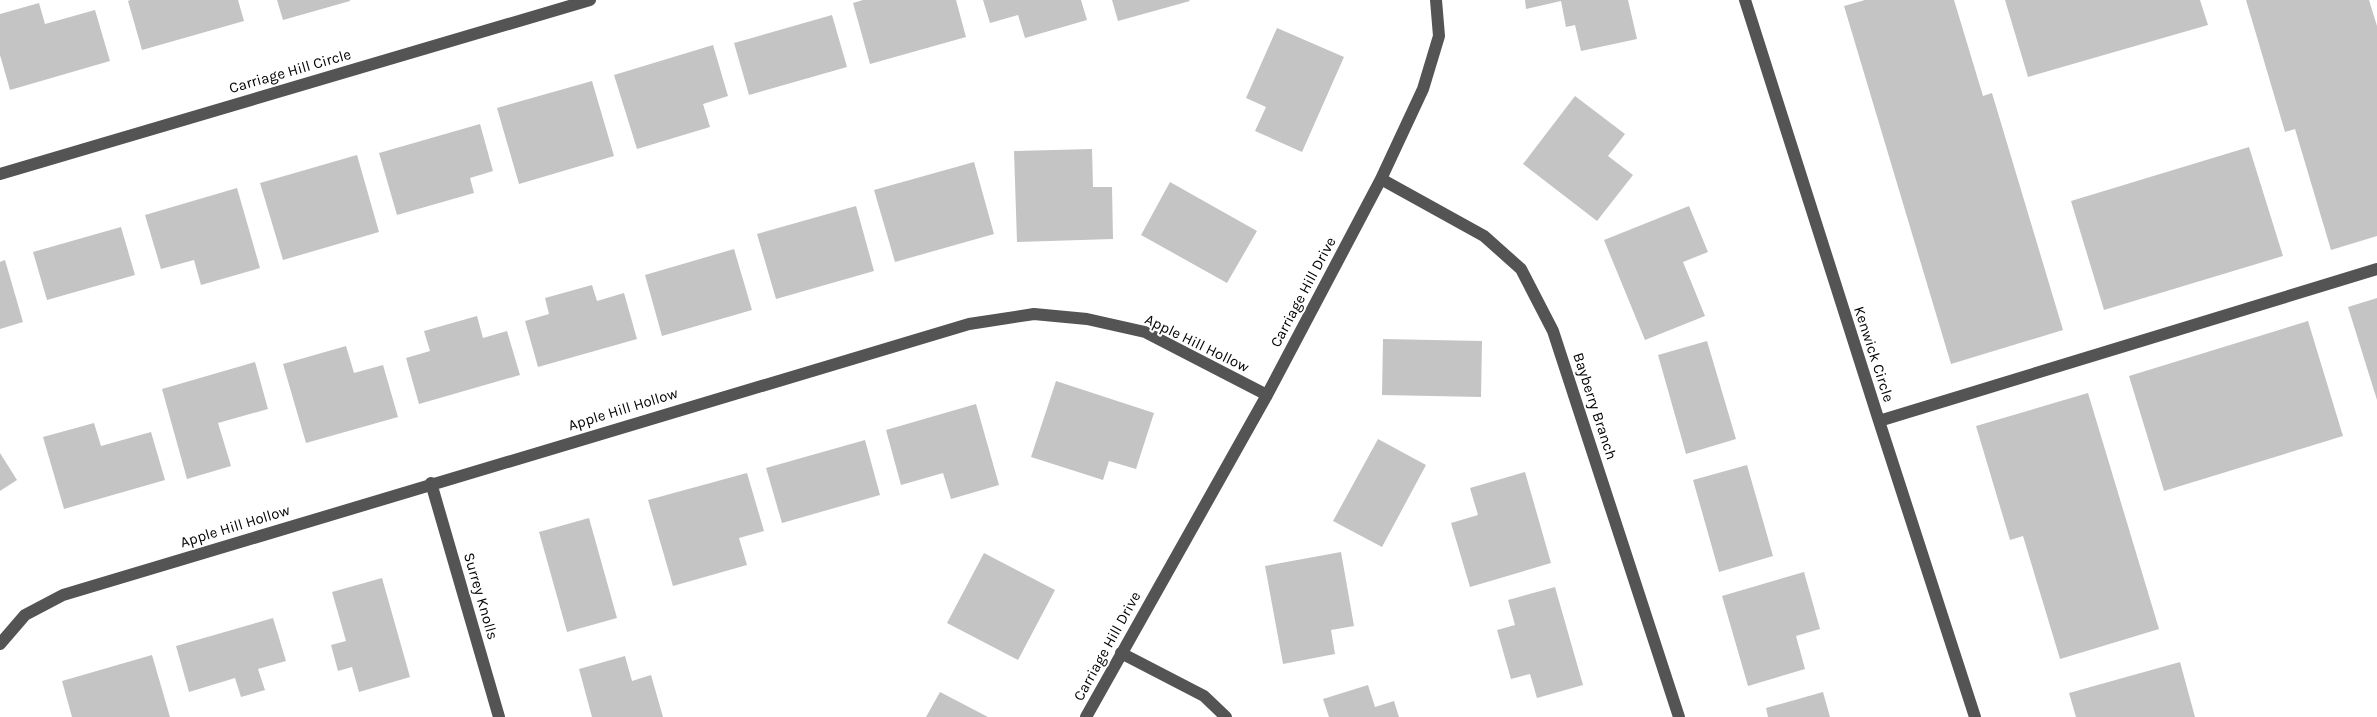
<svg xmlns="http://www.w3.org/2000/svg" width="2377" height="717" viewBox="0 0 2377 717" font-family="Karla,sans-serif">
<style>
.building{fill:#c4c4c4}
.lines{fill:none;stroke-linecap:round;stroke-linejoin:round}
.minor{stroke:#545454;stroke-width:12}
.labels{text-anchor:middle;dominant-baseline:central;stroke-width:4;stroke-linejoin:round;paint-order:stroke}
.street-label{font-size:15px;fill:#000;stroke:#fff}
</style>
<rect width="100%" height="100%" fill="#fff"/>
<!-- building -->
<path class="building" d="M130,0H238L244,21L142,50L128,1Z
M277,0H350V1L283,20Z
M863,0H956L966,37L870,64L853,3Z
M983,0H1081L1087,20L1025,38L1018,15L990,23Z
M1112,0H1189L1190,1L1118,21Z
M1525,0H1628L1637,39L1581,51L1575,25L1566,27L1561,1L1526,9Z
M1865,0H1954L1983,96L1992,93L2063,330L1951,364L1844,6Z
M2005,0H2200L2208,25L2028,77Z
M2246,0H2369L2377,26V236L2331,250L2295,129L2285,132Z
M39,3L45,24L95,10L110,61L10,90L0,55V14Z
M832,15L847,67L749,95L734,43Z
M1277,28L1344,57L1302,152L1255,131L1266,107L1246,98Z
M713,45L728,96L703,104L710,127L637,149L614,75Z
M592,81L614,156L519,184L497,108Z
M1575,96L1625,134L1608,156L1633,175L1597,221L1523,164Z
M480,124L493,171L470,178L474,193L397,215L379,153Z
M2249,147L2283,256L2104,310L2071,201Z
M1092,149L1093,187H1112L1113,239L1017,242L1014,151Z
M357,155L379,232L283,260L260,183Z
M974,162L994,234L895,262L874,190Z
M1170,182L1257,231L1227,283L1141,235Z
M237,188L260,268L201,285L194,260L161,269L145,215Z
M856,206L874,271L776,299L757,234Z
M1689,206L1708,252L1683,262L1705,316L1645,340L1604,240Z
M121,227L135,275L47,300L33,252Z
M734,249L752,310L662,336L645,275Z
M5,260L23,322L0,329V262Z
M592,285L597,301L624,293L637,339L538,367L525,321L549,314L545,298Z
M2377,298V400L2348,307Z
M477,316L483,338L507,331L520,375L419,404L406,358L430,351L424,331Z
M2308,321L2343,436L2164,491L2129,376Z
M1383,339L1482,341L1481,397L1382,395Z
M1707,341L1736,439L1686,454L1658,355Z
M346,346L354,373L383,365L398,417L306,443L283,364Z
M255,362L268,409L218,423L231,466L187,479L162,389Z
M1056,381L1154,413L1136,469L1109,461L1103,480L1031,457Z
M2088,393L2159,629L2060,659L2023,536L2010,540L1976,426Z
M976,404L999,485L951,499L943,473L901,485L886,430Z
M94,423L101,446L151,432L165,480L64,509L43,437Z
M1378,439L1426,465L1382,547L1333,521Z
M865,440L880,495L782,523L766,468Z
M0,453L17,480L0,491Z
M1747,465L1773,556L1719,572L1693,480Z
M1525,472L1551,563L1470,587L1451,523L1478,515L1470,488Z
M747,473L764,531L739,538L747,565L673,586L648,500Z
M589,518L617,618L567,632L539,532Z
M1341,552L1354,626L1331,630L1335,654L1283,664L1265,566Z
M984,553L1055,590L1018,660L947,623Z
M1804,572L1820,629L1796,636L1805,669L1748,686L1722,596Z
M382,578L410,677L359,692L352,667L338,671L331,645L346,641L332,592Z
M1555,587L1583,685L1537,698L1530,674L1511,679L1497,630L1515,625L1508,600Z
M273,618L286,661L258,669L265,690L241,697L235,678L189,692L176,646Z
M152,655L170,717H72L62,681Z
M625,656L632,681L651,675L663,717H592L579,669Z
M2180,662L2195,717H2076L2069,693Z
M1368,685L1375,707L1394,701L1399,717H1329L1323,699Z
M940,692L988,717H926Z
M1823,692L1830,717H1768L1766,708Z"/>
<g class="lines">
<!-- minor -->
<path class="minor" d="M1745,0L1879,421L1975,717
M0,174L590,0
M1381,179L1484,236L1521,269L1553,331L1679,717
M1879,421L2377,269
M431,483L499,717
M0,644L25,615L63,595L969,324L1034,314L1087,319L1145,332L1267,395
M1121,653L1204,696L1226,717
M1086,717L1267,395L1381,179L1423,89L1439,36L1436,0"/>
</g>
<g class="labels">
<!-- street labels -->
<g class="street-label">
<text transform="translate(290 71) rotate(-16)">Carriage Hill Circle</text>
<text transform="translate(1303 292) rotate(-62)">Carriage Hill Drive</text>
<text transform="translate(1197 343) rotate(26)">Apple Hill Hollow</text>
<text transform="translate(1874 354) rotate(72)">Kenwick Circle</text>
<text transform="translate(1595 406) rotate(72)">Bayberry Branch</text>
<text transform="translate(623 409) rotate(-17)">Apple Hill Hollow</text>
<text transform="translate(235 526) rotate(-17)">Apple Hill Hollow</text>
<text transform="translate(481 596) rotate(74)">Surrey Knolls</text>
<text transform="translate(1107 646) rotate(-61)">Carriage Hill Drive</text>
</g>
</g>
</svg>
